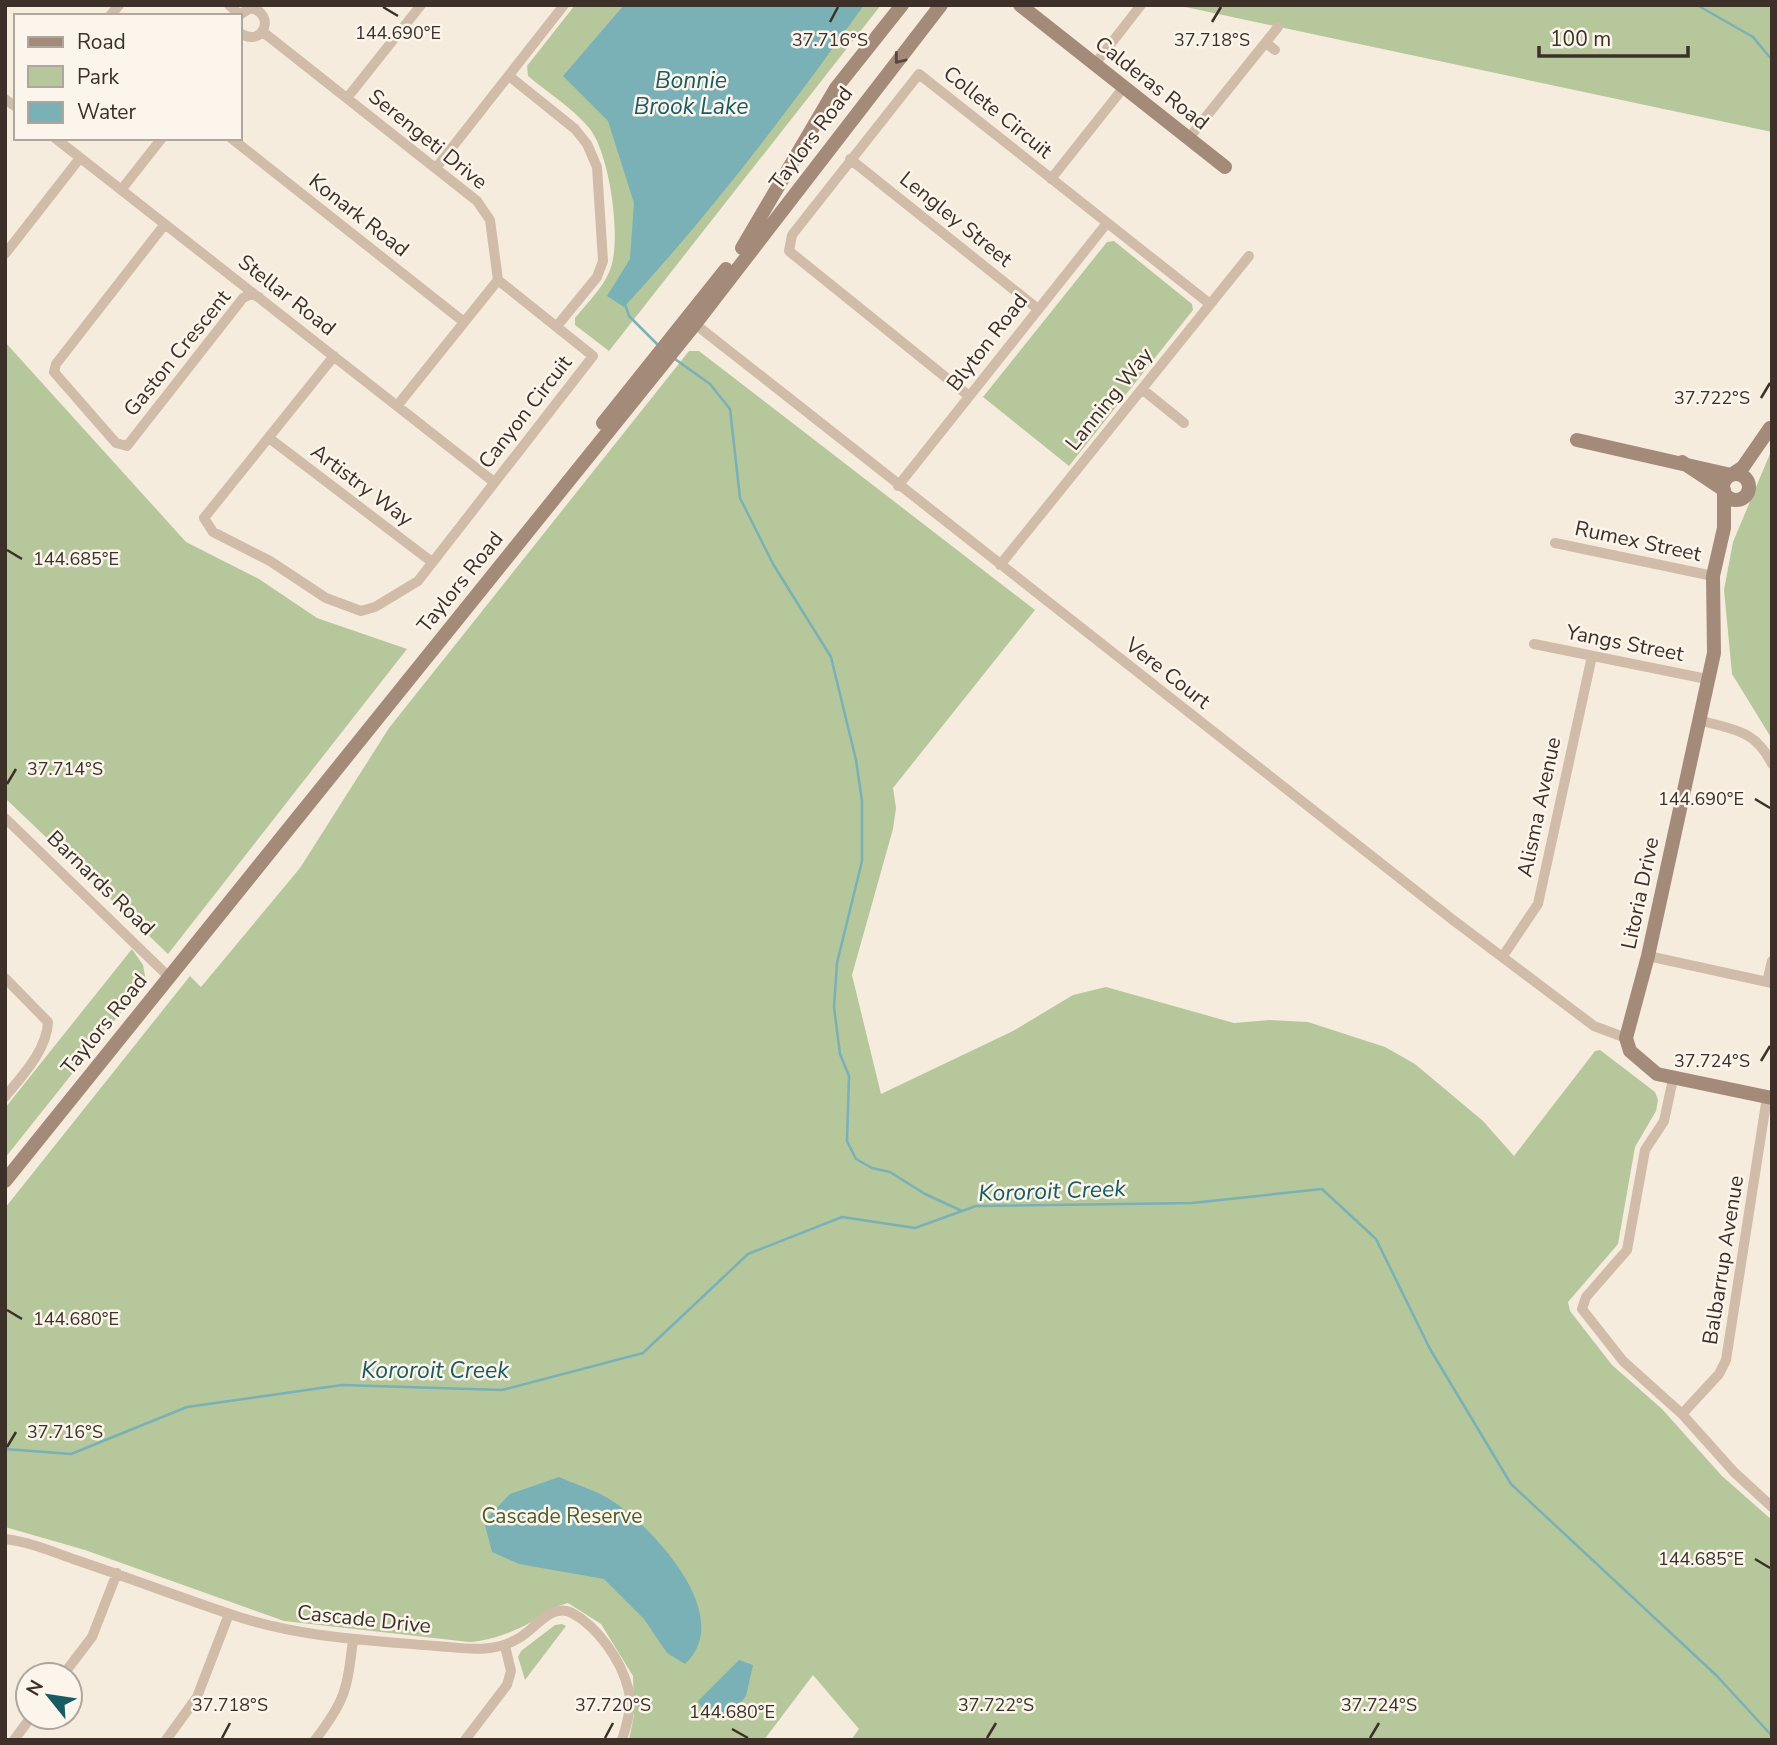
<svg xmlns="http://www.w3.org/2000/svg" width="1777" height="1745" viewBox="0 0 1777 1745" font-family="'Nunito Sans',sans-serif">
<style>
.green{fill:#b6c79b}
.water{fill:#79b1b7}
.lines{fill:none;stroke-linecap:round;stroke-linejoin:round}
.stream{stroke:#79b1b7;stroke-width:2.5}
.street{stroke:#d0bca8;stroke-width:10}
.secondary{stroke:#a48a79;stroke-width:14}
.oneway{stroke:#56463d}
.ticks{fill:none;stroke:#3c3029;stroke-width:2.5}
.labels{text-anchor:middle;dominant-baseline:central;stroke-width:5;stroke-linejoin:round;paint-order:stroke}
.street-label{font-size:21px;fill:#3c3029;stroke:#fcf5eb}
.park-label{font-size:21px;fill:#485d29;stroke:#fcf5eb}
.water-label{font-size:23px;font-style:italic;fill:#185b63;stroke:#fcf5eb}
.ticks-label{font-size:18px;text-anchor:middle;fill:#3c3029;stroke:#fcf5eb;stroke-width:5;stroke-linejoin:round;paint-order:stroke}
</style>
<rect width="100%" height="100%" fill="#f6ecde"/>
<!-- green -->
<path class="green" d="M575,5H881L609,351L575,325V318C586,304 603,288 610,270C622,240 610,155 590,129C573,108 548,93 528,76L527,66Z
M1176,5H1772V132Z
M1114,241L1192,304L1193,310L1069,466L983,397L1107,242Z
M5,342L186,542L259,579L317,618L407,649L168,954L5,798Z
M689,351H699L1035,610L893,788L896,808L893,829L852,975L881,1094L1013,1031L1073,995L1106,987L1234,1023L1270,1020L1308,1022L1385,1047L1415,1064L1483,1121L1514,1156L1595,1051L1600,1050L1655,1092L1658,1100L1656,1111L1635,1147L1618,1244L1568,1302L1570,1311L1612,1365L1662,1409L1722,1476L1772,1520V1740H851L859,1729L813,1675L764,1740H629L634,1715L633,1676L601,1624L568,1603C545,1609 543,1616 524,1626C508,1634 487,1641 469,1642L284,1621L85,1550L5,1527V1208L190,976L201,987L300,868L389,728Z
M1772,449V739L1732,674L1724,590L1733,542Z
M132,949L143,965L146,981L5,1158V1108Z
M562,1624L566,1626L525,1680L518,1657L521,1651L555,1625Z"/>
<!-- water -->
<path class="water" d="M624,5H864C789,110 711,213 624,307L607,296L630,259L634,203L608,121L563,76Z
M559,1477C577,1485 598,1491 614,1502C655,1530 736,1617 685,1664L667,1653L644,1619L604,1579L519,1564L492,1552L484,1521L510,1494Z
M739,1660L753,1665L746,1696L728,1719C714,1718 704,1714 698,1701Z"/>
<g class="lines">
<!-- stream -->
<path class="stream" d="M1697,5L1753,37L1772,60
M625,304L629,316L659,346
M675,359L710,384L730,409L740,498L773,564L831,657L856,760L862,801V861L837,963L834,1007L840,1054L849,1076L847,1141L856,1159L872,1168L890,1172L925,1194L962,1211
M5,1449L71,1454L187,1407L342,1385L502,1390L643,1353L748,1254L842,1217L915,1228L976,1206L1192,1203L1322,1189L1376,1239L1430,1349L1511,1484L1717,1676L1772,1736"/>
<!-- street -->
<path class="street" d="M229,5L239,14
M110,16L119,5
M238,16L250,8C277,13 263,49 240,33
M263,32L477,201L490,220L498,280L397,406
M1266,43L1275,50
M1095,64L1141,5
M509,76L575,129L587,144L597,167L603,261L597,277L557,326
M347,98L421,5
M5,99L16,107
M55,138L494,482
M231,138L464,322
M1189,138L1278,27
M850,159L1038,309
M436,168L564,5
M1051,179L1124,87
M121,190L162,138
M165,224L56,364L54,372L116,443L127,446L243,298L251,294L259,297
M5,254L80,158
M695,324L1453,920L1594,1026L1626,1038
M334,356L204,518L213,532L270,561L326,598L361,611L375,607L418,581L593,356L498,280
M1142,389L1184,423
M969,396L789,251L792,235L919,74L1210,304
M269,438L432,562
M898,486L1107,223
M1555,543L1713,576
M1000,565L1249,256
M1534,644L1707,679
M1699,720C1733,730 1755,729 1772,764
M5,818L169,977
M1503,956L1538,904L1592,656
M1648,956L1772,983
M5,978L48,1022C47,1050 22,1076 5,1097
M1767,982L1772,961
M1673,1079L1664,1121L1645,1150L1627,1250L1586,1297L1582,1309L1623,1361L1682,1414L1734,1472L1772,1507
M1682,1414L1719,1374L1726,1360L1767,1097
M5,1539C30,1542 53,1552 76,1560C127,1577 176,1596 227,1613C294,1637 365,1640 436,1646C465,1648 493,1654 519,1638C535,1629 552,1602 572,1613C597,1626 621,1660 628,1688C633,1704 627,1724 622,1740
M63,1675L92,1637L117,1573
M14,1740L31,1717
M166,1740L197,1697L229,1614
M315,1740C346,1700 347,1689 353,1640
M465,1740L507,1685L511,1671L505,1646"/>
<!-- secondary -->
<path class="secondary" d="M1020,5L1225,167
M742,248L836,88L902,5
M603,423L726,269
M1577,440L1731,475L1743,467L1770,428
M1682,462L1724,490V528L1713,576L1714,653L1648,956L1626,1038L1630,1051L1657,1074L1772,1098
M1723 487a13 13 0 1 1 26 0a13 13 0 1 1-26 0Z
M5,1181L695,324L941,5"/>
</g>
<!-- one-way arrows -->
<defs><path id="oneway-chevron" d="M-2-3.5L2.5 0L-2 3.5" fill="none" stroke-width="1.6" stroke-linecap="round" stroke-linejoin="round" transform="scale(1.75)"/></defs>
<use class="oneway" href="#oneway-chevron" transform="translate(899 59) rotate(128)"/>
<!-- ticks -->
<path class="ticks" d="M383,7L398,16M830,22L838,7M1212,22L1221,7M1761,398L1770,383M7,550L22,559M7,784L16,769M1755,799L1770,808M1761,1061L1770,1046M7,1310L22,1319M7,1447L16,1432M1755,1559L1770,1568M732,1729L748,1738M222,1738L230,1723M605,1738L613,1723M987,1738L996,1723M1370,1738L1379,1723"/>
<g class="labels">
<!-- street labels -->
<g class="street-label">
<text transform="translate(1152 83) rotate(38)">Calderas Road</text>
<text transform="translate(998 112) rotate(39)">Collete Circuit</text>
<text transform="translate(811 138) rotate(-53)">Taylors Road</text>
<text transform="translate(428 139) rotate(39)">Serengeti Drive</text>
<text transform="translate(359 215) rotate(38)">Konark Road</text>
<text transform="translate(956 219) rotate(39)">Lengley Street</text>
<text transform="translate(287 295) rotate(38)">Stellar Road</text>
<text transform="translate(987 342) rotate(-52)">Blyton Road</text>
<text transform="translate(177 353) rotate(-51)">Gaston Crescent</text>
<text transform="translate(1109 399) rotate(-51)">Lanning Way</text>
<text transform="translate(525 412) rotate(-52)">Canyon Circuit</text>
<text transform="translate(362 485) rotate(37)">Artistry Way</text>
<text transform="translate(1638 541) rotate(12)">Rumex Street</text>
<text transform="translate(460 582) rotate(-51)">Taylors Road</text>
<text transform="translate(1625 643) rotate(11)">Yangs Street</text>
<text transform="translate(1168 673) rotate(38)">Vere Court</text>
<text transform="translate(1539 807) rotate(-78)">Alisma Avenue</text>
<text transform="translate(101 883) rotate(44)">Barnards Road</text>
<text transform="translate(1640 893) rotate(-78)">Litoria Drive</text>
<text transform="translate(104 1024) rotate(-51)">Taylors Road</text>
<text transform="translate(1723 1260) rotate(-81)">Balbarrup Avenue</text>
<text transform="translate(364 1619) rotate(6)">Cascade Drive</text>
</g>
<!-- park labels -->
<g class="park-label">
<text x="562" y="1516">Cascade Reserve</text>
</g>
<!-- water labels -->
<g class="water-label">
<text x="691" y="80">Bonnie<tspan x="691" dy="26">Brook Lake</tspan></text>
<text transform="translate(1052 1191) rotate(-2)">Kororoit Creek</text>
<text x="435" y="1370">Kororoit Creek</text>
</g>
</g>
<g class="ticks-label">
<text x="398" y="39">144.690°E</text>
<text x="830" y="46">37.716°S</text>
<text x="1212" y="46">37.718°S</text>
<text x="1712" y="404">37.722°S</text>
<text x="76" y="565">144.685°E</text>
<text x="65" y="775">37.714°S</text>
<text x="1701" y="805">144.690°E</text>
<text x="1712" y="1067">37.724°S</text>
<text x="76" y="1325">144.680°E</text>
<text x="65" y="1438">37.716°S</text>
<text x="1701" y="1565">144.685°E</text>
<text x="230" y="1711">37.718°S</text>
<text x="613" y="1711">37.720°S</text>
<text x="996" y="1711">37.722°S</text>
<text x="1379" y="1711">37.724°S</text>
<text x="732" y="1718">144.680°E</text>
</g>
<!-- border -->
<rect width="1777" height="1745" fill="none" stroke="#3c3029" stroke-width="14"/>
<!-- legend -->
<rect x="14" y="14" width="228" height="126" fill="#fcf5eb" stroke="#afa69d" stroke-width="2"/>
<rect x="28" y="37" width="35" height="10" fill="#a48a79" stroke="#afa69d" stroke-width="2"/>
<text x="77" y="49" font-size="21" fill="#3c3029">Road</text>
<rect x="28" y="66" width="35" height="21" fill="#b6c79b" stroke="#afa69d" stroke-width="2"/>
<text x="77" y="84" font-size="21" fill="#3c3029">Park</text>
<rect x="28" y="102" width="35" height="21" fill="#79b1b7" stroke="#afa69d" stroke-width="2"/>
<text x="77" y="119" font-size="21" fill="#3c3029">Water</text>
<!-- north arrow -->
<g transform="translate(49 1696) rotate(300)"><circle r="33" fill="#fcf5eb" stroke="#afa69d" stroke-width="2"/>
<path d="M0-5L12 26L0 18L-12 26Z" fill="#185b63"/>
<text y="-10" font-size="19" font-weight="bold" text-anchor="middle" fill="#3c3029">N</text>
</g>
<!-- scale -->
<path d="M1539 46v10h149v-10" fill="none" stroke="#3c3029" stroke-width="3.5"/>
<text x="1550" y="46" font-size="21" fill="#3c3029" stroke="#fcf5eb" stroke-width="5" paint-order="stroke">100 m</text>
</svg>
